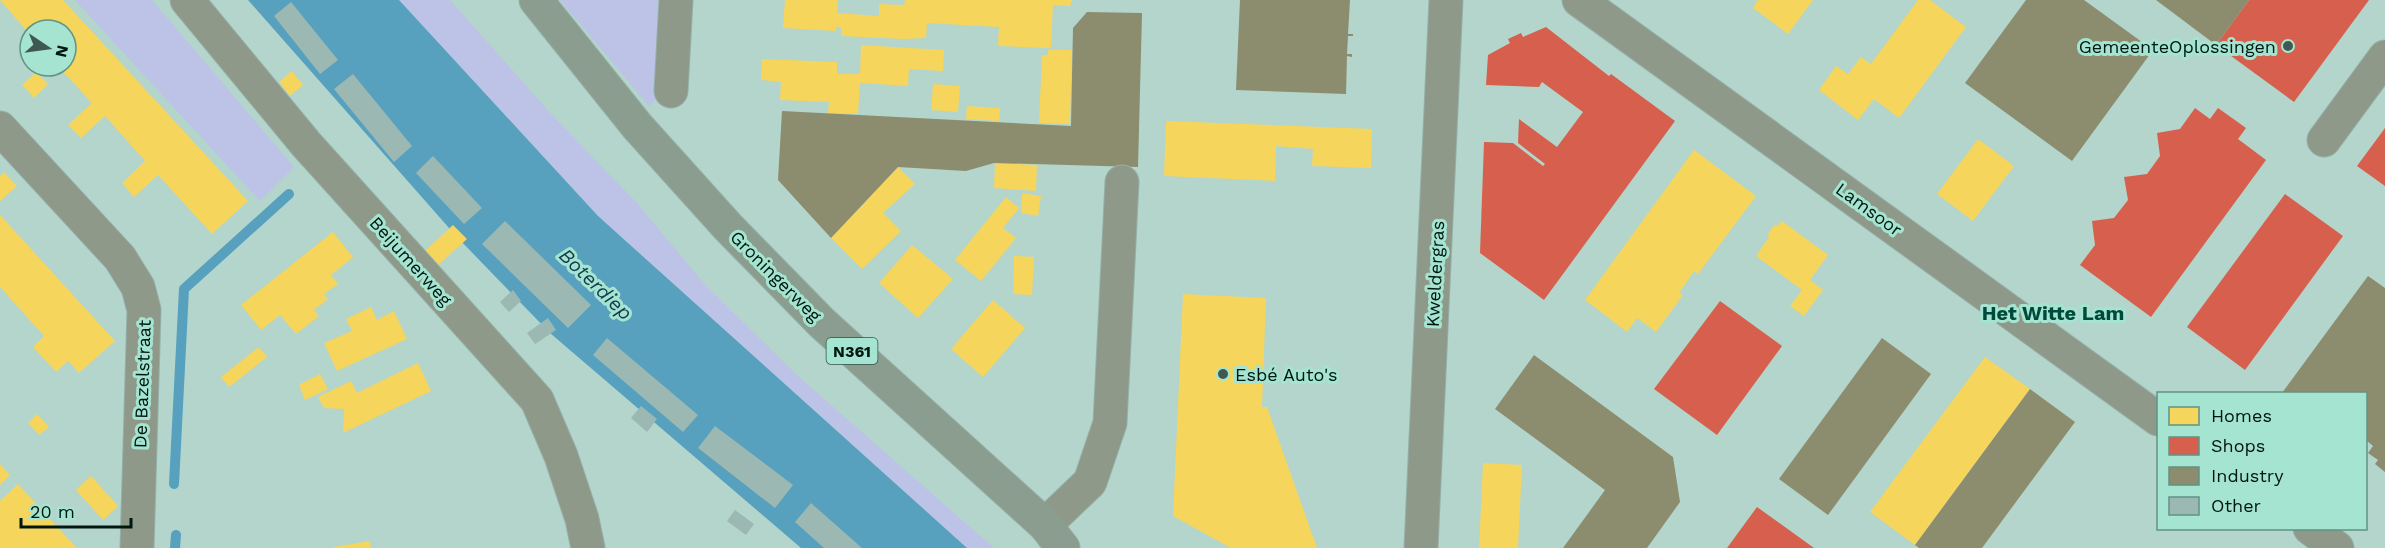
<svg xmlns="http://www.w3.org/2000/svg" width="2385" height="548" viewBox="0 0 2385 548" font-family="'Work Sans',sans-serif">
<style>
.green{fill:#bcc3e6}
.water{fill:#57a1be}
.homes{fill:#f6d55c}
.shops{fill:#d6604d}
.industry{fill:#8c8c6e}
.lines{fill:none;stroke-linecap:round;stroke-linejoin:round}
.stream{stroke:#57a1be;stroke-width:10}
.building{fill:#9bb8b3}
.minor-casing{stroke:#95b0a9;stroke-width:35}
.major-casing{stroke:#95b0a9;stroke-width:35}
.minor{stroke:#8e9989;stroke-width:33}
.major{stroke:#8b9d8e;stroke-width:33}
.poi-dot{fill:#3f5951;stroke:#a4e4d1;stroke-width:2}
.labels{text-anchor:middle;dominant-baseline:central;stroke-width:6;stroke-linejoin:round;paint-order:stroke}
.shield{fill:#a4e4d1;stroke:#31544a;stroke-width:1.5}
.shield-label{font-size:16px;font-weight:bold;fill:#001610}
.poi-label{font-size:18px;fill:#001610;stroke:#a4e4d1;text-anchor:end}
.street-label{font-size:18px;fill:#001610;stroke:#a4e4d1}
.water-label{font-size:20px;font-style:italic;fill:#133a4d;stroke:#a4e4d1}
.neighbourhood-label{font-size:20px;font-weight:bold;fill:#004a3c;stroke:#a4e4d1}
</style>
<rect width="100%" height="100%" fill="#b3d5cb"/>
<!-- green -->
<path class="green" d="M75,0H152L294,167L260,201Z
M399,0H450L553,116L636,202L707,287L798,376L994,548H967L598,216Z
M560,0H658L660,95L649,106Z"/>
<!-- water -->
<path class="water" d="M248,0H399L598,216L967,548H801L550,333L457,237Z"/>
<!-- homes -->
<path class="homes" d="M0,0H63L248,201L212,234L158,175L134,197L122,183L145,161L105,116L81,138L68,125L92,103L58,66H66V30H30V35Z
M785,0H838L837,13L879,16V4L904,5L905,0H1072L1070,6L1053,5L1051,47L1048,48L998,46L999,27L927,23L926,38L904,39L841,36V27H836V31L783,28Z
M1758,0H1813L1788,34L1753,8Z
M1918,0H1930L1966,27L1899,118L1874,99L1858,120L1819,90L1836,66L1848,74L1861,57L1871,64Z
M861,45L944,50L943,71L909,69L908,86L860,83L858,114L828,113L829,102L780,100L781,82L761,80L762,59L837,62V74H860Z
M1048,50H1072L1070,124L1039,123L1042,55H1048Z
M292,71L303,85L290,96L279,82Z
M36,72L48,84L34,98L22,85Z
M933,84L960,86L958,112L931,110Z
M967,106L1000,108L999,121L966,119Z
M1166,121L1372,129L1371,168L1312,166L1313,149L1276,146L1275,181L1164,176Z
M1978,139L2014,166L1973,221L1937,194Z
M1694,150L1756,196L1698,274L1694,271L1679,293L1683,295L1656,332L1637,318L1627,332L1585,300Z
M995,163L1037,165L1036,191L994,188Z
M898,167L915,184L883,213L901,231L862,269L831,238Z
M4,172L17,186L0,201V176Z
M1022,193L1041,196L1038,216L1021,213Z
M1006,197L1019,208L1003,228L1016,238L981,281L955,260Z
M0,215L115,341L79,373L68,361L56,372L33,347L44,336L0,287Z
M1782,221L1828,255L1810,280L1823,290L1804,316L1790,306L1802,290L1756,256L1769,237L1768,234L1774,225H1778Z
M453,225L467,239L438,265L425,251Z
M333,232L353,257L331,275L338,284L324,294L328,299L314,310L319,316L296,334L280,315L261,330L241,305Z
M912,245L953,279L918,318L879,283Z
M1014,256L1034,257L1032,295L1013,294Z
M1183,294L1266,298L1262,407H1267L1317,548H1231L1173,516Z
M993,300L1025,328L983,377L951,349Z
M371,307L377,320L394,311L407,339L337,371L324,343L352,331L346,319Z
M259,347L267,357L229,387L221,377Z
M1985,357L2030,389L1915,545L1870,512Z
M418,363L431,391L343,433L344,409L324,408L318,397L351,381L357,393Z
M320,374L328,389L305,400L299,385Z
M37,414L49,427L39,435L28,423Z
M1483,463L1522,465L1518,548H1479Z
M0,464L10,475L0,485Z
M91,476L118,506L103,520L76,490Z
M18,484L47,516L77,548H0V501Z
M370,541L371,548H333V547Z"/>
<!-- shops -->
<path class="shops" d="M2249,0H2369L2294,102L2216,45Z
M1546,27L1609,76L1611,74L1675,121L1544,300L1480,253L1484,142L1513,143L1543,166L1545,164L1518,143L1519,119L1557,147L1583,112L1542,82L1539,87L1486,85L1488,55L1510,43L1508,39L1521,33L1523,37Z
M2195,108L2210,119L2218,108L2246,128L2238,139L2266,160L2151,317L2080,265L2095,245L2092,221L2114,218L2128,200L2124,177L2147,174L2160,156L2157,133L2180,129Z
M2385,128V186L2357,166Z
M2285,194L2343,236L2245,370L2187,327Z
M1720,301L1782,346L1717,435L1654,389Z
M1757,507L1814,548H1727Z"/>
<!-- industry -->
<path class="industry" d="M1240,0H1350L1348,34H1353V36H1348L1347,54H1352V57L1347,56L1346,94L1236,90Z
M2026,0H2084L2153,50L2072,161L1965,83Z
M2156,0H2249L2216,45Z
M1087,12L1142,13L1138,167L994,163L966,171L898,167L831,238L778,180L782,111L1071,126L1073,28Z
M2368,276L2385,288V472L2375,464L2378,460L2368,453L2373,446L2366,440V393H2282Z
M1882,338L1931,374L1828,515L1779,479Z
M1534,355L1673,457L1680,502L1647,548H1563L1605,490L1495,409Z
M2030,389L2075,422L1982,548H1919L1915,545Z"/>
<g class="lines">
<!-- stream -->
<path class="stream" d="M174,484L184,289L289,194
M175,548L176,535"/>
</g>
<!-- building -->
<path class="building" d="M291,2L338,60L320,74L274,16Z
M353,74L412,146L394,162L334,89Z
M433,156L482,208L464,224L416,173Z
M505,221L591,305L568,328L482,244Z
M513,290L521,301L509,312L500,302Z
M548,318L556,330L535,344L527,333Z
M607,338L698,415L683,432L593,355Z
M641,406L657,419L647,432L631,418Z
M715,426L793,485L775,508L698,448Z
M811,503L862,548H824L795,522Z
M735,510L754,524L746,535L727,521Z"/>
<g class="lines">
<!-- minor casing -->
<g class="minor-casing">
<path id="minor" d="M187,0L306,144L537,400L561,456L582,519L588,548
M1579,0L2158,419
M671,91L676,0
M0,128L120,258L138,287L144,310L137,548
M2324,140L2385,57
M1045,525L1090,482L1110,423L1122,182
M2310,528L2337,548
M1421,548L1446,0"/>
</g>
<!-- major casing -->
<g class="major-casing">
<path id="major" d="M536,0L637,126L728,227L822,323L1045,525L1063,548"/>
</g>
<!-- minor -->
<use href="#minor" class="minor"/>
<!-- major -->
<use href="#major" class="major"/>
</g>
<!-- markers -->
<g class="poi-dot">
<circle cx="2288" cy="46" r="6"/>
<circle cx="1223" cy="374" r="6"/>
</g>
<g class="labels">
<!-- shield labels -->
<rect class="shield" x="826.5" y="338" width="51" height="26" rx="4.5"/>
<g class="shield-label">
<text x="852" y="351">N361</text>
</g>
<!-- poi labels -->
<g class="poi-label">
<text x="2276" y="46">GemeenteOplossingen</text>
<text x="1235" y="374" text-anchor="start">Esbé Auto's</text>
</g>
<!-- street labels -->
<g class="street-label">
<text transform="translate(1869 209) rotate(36)">Lamsoor</text>
<text transform="translate(411 261) rotate(48)">Beijumerweg</text>
<text transform="translate(1435 274) rotate(-87)">Kweldergras</text>
<text transform="translate(776 276) rotate(45)">Groningerweg</text>
<text transform="translate(142 384) rotate(-88)">De Bazelstraat</text>
</g>
<!-- water labels -->
<g class="water-label">
<text transform="translate(596 284) rotate(44)">Boterdiep</text>
</g>
<!-- neighbourhood labels -->
<g class="neighbourhood-label">
<text x="2053" y="313">Het Witte Lam</text>
</g>
</g>
<!-- legend -->
<rect x="2157" y="392" width="210" height="138" fill="#a4e4d1" stroke="#629284" stroke-width="1.5"/>
<rect x="2169" y="407" width="30" height="18" fill="#f6d55c" stroke="#629284" stroke-width="1.5"/>
<text x="2211" y="422" font-size="18" fill="#001610">Homes</text>
<rect x="2169" y="437" width="30" height="18" fill="#d6604d" stroke="#629284" stroke-width="1.5"/>
<text x="2211" y="452" font-size="18" fill="#001610">Shops</text>
<rect x="2169" y="467" width="30" height="18" fill="#8c8c6e" stroke="#629284" stroke-width="1.5"/>
<text x="2211" y="482" font-size="18" fill="#001610">Industry</text>
<rect x="2169" y="497" width="30" height="18" fill="#9bb8b3" stroke="#629284" stroke-width="1.5"/>
<text x="2211" y="512" font-size="18" fill="#001610">Other</text>
<!-- north arrow -->
<g transform="translate(48 48) rotate(103)"><circle r="28" fill="#a4e4d1" stroke="#629284" stroke-width="1.5"/>
<path d="M0-4.5L10 22L0 15L-10 22Z" fill="#3f5951"/>
<text y="-9" font-size="16" font-weight="bold" text-anchor="middle" fill="#001610">N</text>
</g>
<!-- scale -->
<path d="M21 518v9h110v-9" fill="none" stroke="#001610" stroke-width="3"/>
<text x="30" y="518" font-size="18" fill="#001610" stroke="#a4e4d1" stroke-width="4.5" paint-order="stroke">20 m</text>
</svg>
